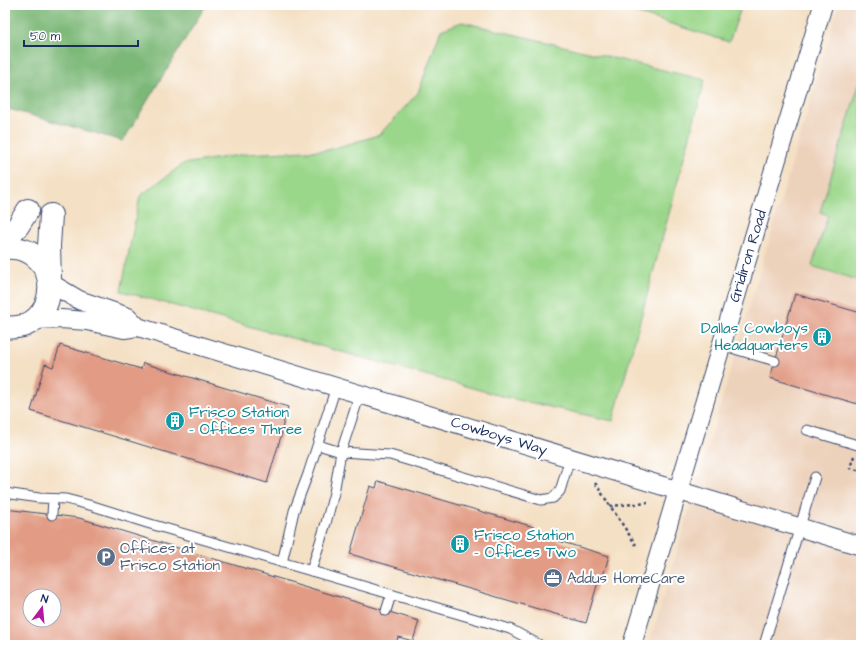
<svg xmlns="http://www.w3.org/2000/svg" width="866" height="650" viewBox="0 0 866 650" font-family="'Architects Daughter',sans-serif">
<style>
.built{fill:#edd2bb}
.green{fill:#9bd78b;stroke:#5b8374}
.forest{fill:#7cb877;stroke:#4c746a}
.building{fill:#e29c85;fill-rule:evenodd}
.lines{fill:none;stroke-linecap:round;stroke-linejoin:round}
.service-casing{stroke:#3c4a6d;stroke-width:11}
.minor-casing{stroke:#3c4a6d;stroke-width:20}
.tertiary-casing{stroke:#3c4a6d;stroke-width:24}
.path{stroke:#3c4a6d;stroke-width:2.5;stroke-dasharray:3 3;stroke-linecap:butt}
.service{stroke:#fff;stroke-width:9}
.minor{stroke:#fff;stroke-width:18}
.tertiary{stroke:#fff;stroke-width:22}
.labels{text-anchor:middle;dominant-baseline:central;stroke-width:4;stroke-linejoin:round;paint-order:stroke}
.street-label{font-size:15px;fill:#1b2f5e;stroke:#fff}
.culture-label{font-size:15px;fill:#0d838f;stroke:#fff;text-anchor:start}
.service-label{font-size:15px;fill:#4e5e75;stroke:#fff;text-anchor:start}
</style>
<rect width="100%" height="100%" fill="#fff"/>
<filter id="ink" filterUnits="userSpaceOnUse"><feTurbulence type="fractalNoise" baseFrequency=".025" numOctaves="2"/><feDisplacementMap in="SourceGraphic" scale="8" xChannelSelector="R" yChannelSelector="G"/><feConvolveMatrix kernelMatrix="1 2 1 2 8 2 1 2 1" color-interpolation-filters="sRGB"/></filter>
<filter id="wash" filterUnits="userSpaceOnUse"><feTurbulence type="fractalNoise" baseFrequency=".012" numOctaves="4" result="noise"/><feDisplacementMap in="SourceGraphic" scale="16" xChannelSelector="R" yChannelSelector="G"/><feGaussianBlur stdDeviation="0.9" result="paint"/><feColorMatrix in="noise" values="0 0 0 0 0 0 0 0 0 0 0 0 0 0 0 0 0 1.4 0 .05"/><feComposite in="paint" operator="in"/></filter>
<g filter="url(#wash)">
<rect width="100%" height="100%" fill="#f4e0c4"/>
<!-- built -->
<path class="built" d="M839,5H861V645H649Z"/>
<!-- green -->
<path class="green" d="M611,5H742L729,42Z
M462,22L705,80L613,421L505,397L121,291L140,196L183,164L246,154L328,150L379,135L418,93L441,30Z
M861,78V281L812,266L828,215L820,212Z"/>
<!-- forest -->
<path class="forest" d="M5,5H206L123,141L5,108Z"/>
<g id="blocks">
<!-- building -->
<path class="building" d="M795,294L861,313V405L770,378Z
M60,345L141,369L143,363L288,407L281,432L282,433L267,483L31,411L45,364L53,367Z
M378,481L534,527L532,533L609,556L603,576L600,575L586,623L350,554L370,486L376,488Z
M5,509L79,518L419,621L413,641L398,637L396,645H5ZM30,596H54V620H30Z"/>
</g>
</g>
<g filter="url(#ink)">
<use href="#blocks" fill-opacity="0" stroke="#3c4a6d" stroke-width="1"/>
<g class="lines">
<!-- service casing -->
<g class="service-casing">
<path id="service" d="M721,345L775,361
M807,430L861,446
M318,445L341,452L390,455L541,500L553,498L560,491L570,458
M5,493L39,498L66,499L93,506L147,523L510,629L540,645
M52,515L53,499
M282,563L294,511L308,474L336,387
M311,571L326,523L334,493L341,452L360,394
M386,611L391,595
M764,645L815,477"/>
</g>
<!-- minor casing -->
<g class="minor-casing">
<path id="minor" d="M50,283L79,300L128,317L138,327
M34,320L61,319L87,321L124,329L138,327L861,546
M632,645L823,5"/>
</g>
<!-- tertiary casing -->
<g class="tertiary-casing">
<path id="tertiary" d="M5,239L18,226L28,210
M5,248C66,244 62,334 5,327
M50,279L49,246L51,215"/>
</g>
<!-- path -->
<path class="path" d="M854,456L850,468L861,471
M595,483L636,545
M610,506L648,503"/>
<!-- service -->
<use href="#service" class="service"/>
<!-- minor -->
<use href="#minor" class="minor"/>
<!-- tertiary -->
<use href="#tertiary" class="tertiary"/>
</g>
</g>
<!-- icons -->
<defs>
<g id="building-disc" transform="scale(1)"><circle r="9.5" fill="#0f9aa8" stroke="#fff"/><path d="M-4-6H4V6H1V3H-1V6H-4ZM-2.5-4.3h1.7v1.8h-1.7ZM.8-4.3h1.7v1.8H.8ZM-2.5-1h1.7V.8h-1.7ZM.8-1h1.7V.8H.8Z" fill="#fff"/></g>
<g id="parking-disc" transform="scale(1)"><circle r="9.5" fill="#5c6f8a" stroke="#fff"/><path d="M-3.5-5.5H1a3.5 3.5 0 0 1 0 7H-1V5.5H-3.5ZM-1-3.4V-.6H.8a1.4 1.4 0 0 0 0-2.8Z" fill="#fff"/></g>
<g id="office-disc" transform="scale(1)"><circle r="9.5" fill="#5c6f8a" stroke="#fff"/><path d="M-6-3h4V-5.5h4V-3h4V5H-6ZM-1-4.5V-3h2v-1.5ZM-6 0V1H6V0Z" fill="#fff"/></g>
</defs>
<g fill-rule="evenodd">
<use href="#building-disc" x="822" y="337"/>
<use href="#building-disc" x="175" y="421"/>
<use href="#building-disc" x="460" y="544"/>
<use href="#parking-disc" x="106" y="557"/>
<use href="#office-disc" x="553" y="578"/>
</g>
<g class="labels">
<!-- street labels -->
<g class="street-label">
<text transform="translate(748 256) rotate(-73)">Gridiron Road</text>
<text transform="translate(499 436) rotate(17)">Cowboys Way</text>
</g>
<!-- culture labels -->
<g class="culture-label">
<text x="808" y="328" text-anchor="end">Dallas Cowboys<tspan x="808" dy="17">Headquarters</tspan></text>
<text x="189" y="412">Frisco Station<tspan x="189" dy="17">- Offices Three</tspan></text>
<text x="474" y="535">Frisco Station<tspan x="474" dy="17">- Offices Two</tspan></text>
</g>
<!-- service labels -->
<g class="service-label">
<text x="120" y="548">Offices at<tspan x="120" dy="17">Frisco Station</tspan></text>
<text x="567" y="578">Addus HomeCare</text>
</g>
</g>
<!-- margin -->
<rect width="866" height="650" fill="none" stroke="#fff" stroke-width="20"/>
<!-- north arrow -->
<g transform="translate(42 608) rotate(16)"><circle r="19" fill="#ffffff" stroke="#a4acbf"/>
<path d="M0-3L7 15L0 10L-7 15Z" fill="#b5179e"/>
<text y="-6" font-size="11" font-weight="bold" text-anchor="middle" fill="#1b2f5e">N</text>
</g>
<!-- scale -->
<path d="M24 40v6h114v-6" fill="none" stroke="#1b2f5e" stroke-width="2"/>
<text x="30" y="40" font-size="12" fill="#1b2f5e" stroke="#ffffff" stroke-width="3" paint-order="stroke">50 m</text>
</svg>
